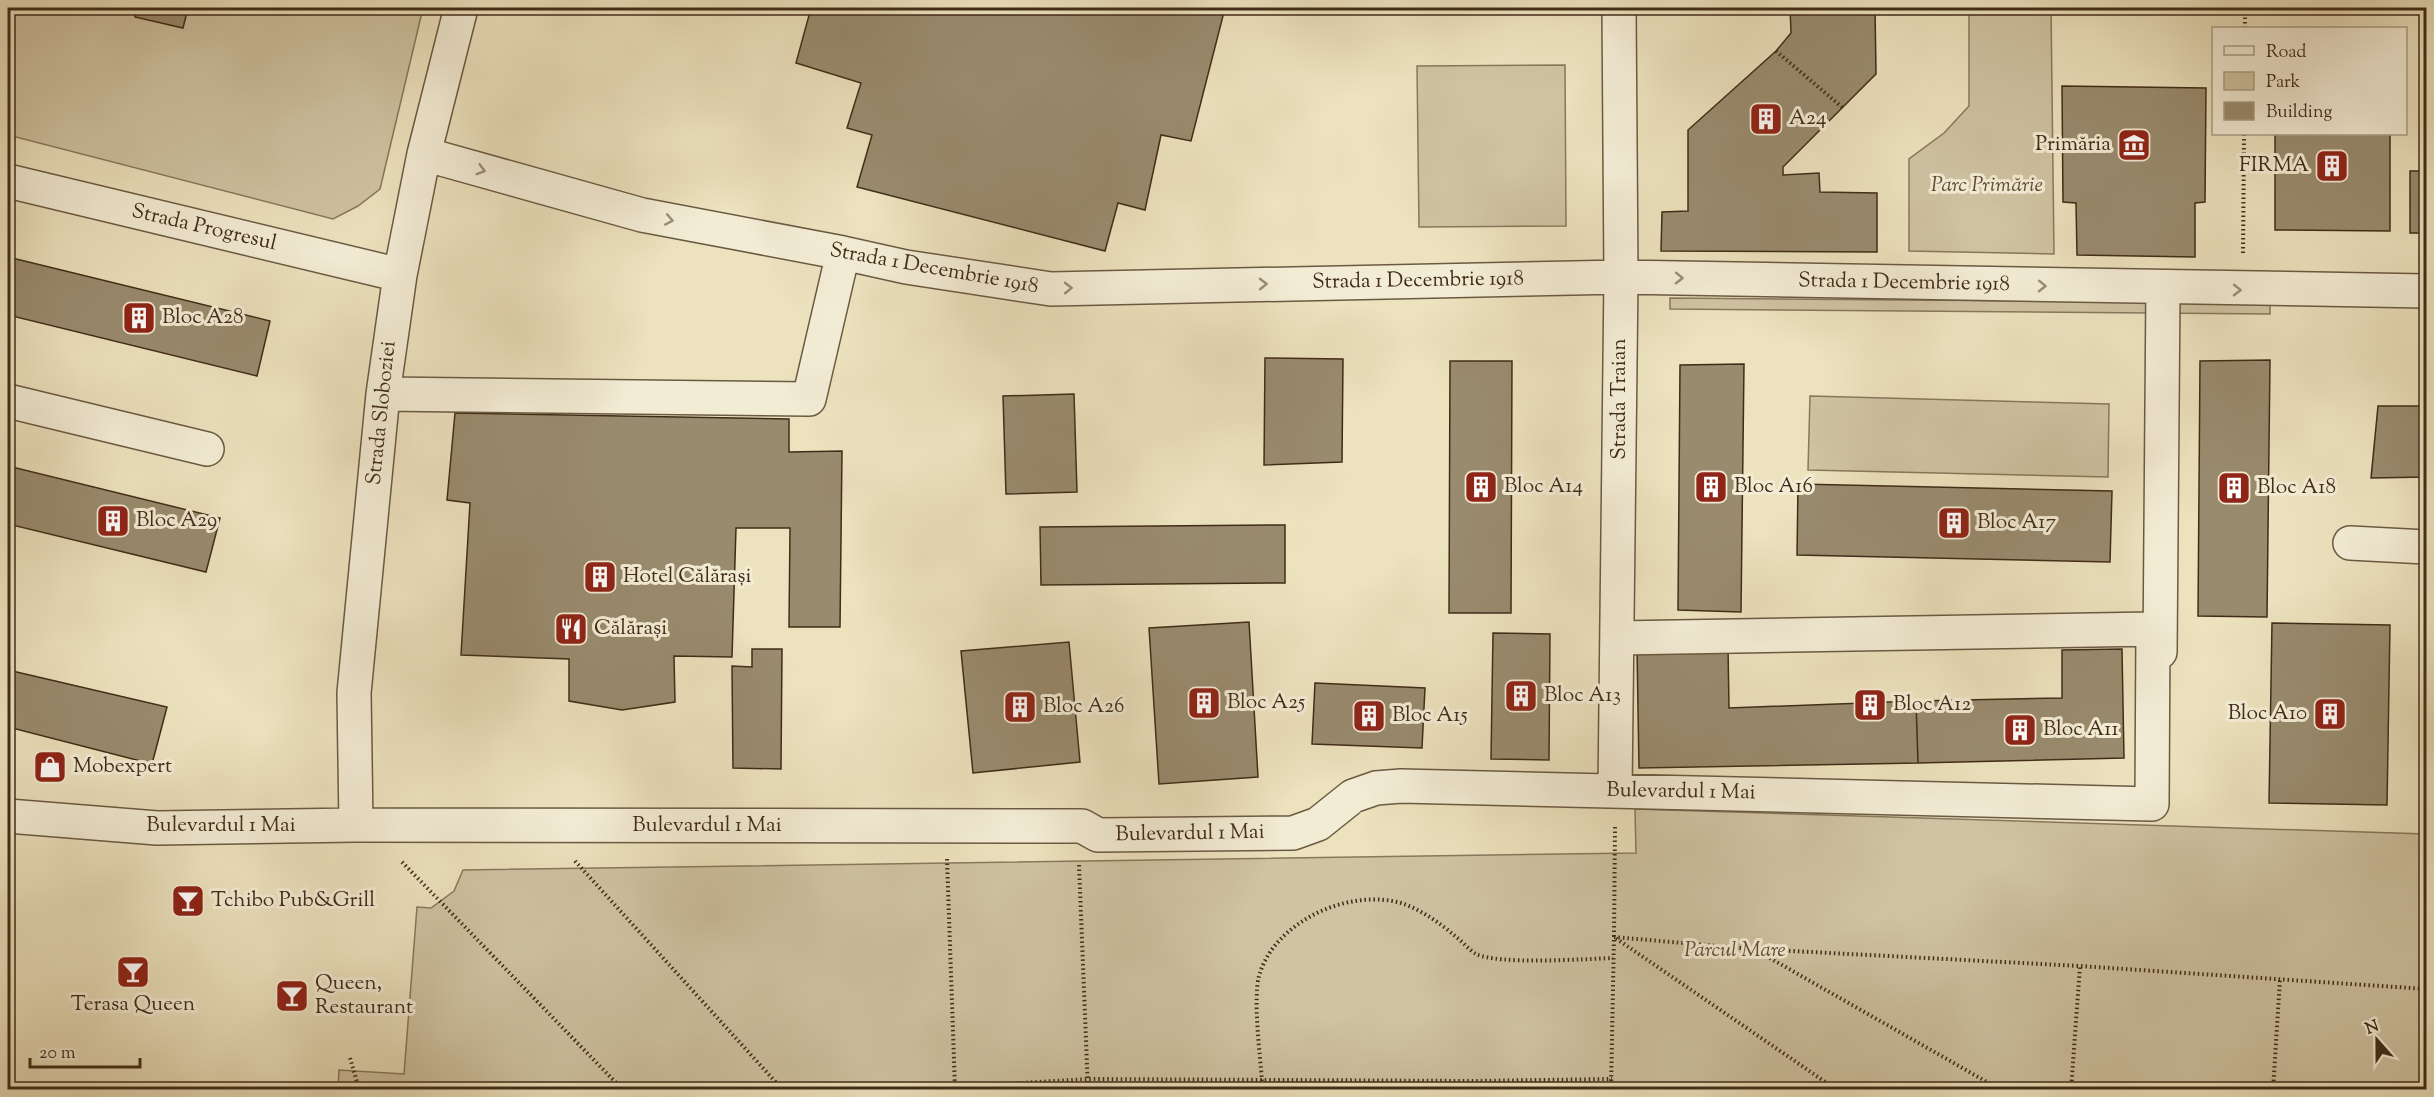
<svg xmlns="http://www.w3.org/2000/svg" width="2434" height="1097" viewBox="0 0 2434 1097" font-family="'Sorts Mill Goudy',serif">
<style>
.green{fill:#cfc3a2;stroke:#88785d;stroke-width:1.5}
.building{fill:#998b6e;stroke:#402c18;stroke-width:1.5}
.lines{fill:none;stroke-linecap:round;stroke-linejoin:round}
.minor-casing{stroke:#6b5a42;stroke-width:36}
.path{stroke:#402c18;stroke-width:4;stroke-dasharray:1.5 3;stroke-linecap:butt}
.minor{stroke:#f3ecd5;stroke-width:33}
.oneway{stroke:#9a8c76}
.labels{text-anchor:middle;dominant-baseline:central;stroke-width:6;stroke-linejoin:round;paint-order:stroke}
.poi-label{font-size:21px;fill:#402c18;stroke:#f3ecd5;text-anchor:start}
.park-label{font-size:21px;font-style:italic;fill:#5d4a34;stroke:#f3ecd5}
.street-label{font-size:21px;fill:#402c18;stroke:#f3ecd5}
</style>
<rect width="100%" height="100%" fill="#ece2be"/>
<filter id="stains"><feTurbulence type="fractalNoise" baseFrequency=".00333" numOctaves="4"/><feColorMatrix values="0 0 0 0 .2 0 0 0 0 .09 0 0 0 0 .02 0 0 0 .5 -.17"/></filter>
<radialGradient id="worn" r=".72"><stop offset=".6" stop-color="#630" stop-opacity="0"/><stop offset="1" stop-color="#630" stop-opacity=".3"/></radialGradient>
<!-- green -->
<path class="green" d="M8,8H423L380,189L358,206L333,219L8,135Z
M1969,8L2051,9L2054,254L1909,251V159L1944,133L1969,106Z
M1565,65L1566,226L1419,227L1417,66Z
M1670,298L2270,303V314L1670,309Z
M1810,396L2109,404L2108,477L1808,470Z
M1635,809L2426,834V1089H338L339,1070L404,1074L417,907L431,908L454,891L463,870L1636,853Z"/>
<!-- building -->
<path class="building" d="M114,8H188L183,28L135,17L136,13Z
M811,8H1225L1191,141L1161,135L1145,210L1118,203L1105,251L857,187L872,135L847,128L861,83L796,63Z
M1790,8H1875L1876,74L1783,167V175L1819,173L1820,192L1877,193V252L1661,251L1662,212L1688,211V130L1776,51L1791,33Z
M2062,86L2206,88L2205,202L2195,203V257L2077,255L2076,203L2063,202Z
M2275,134H2390V231L2275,230Z
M2410,171H2426V233H2410Z
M8,257L270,321L257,376L8,315Z
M1265,358L1343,359L1342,462L1264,465Z
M2270,360L2267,617L2198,616L2200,361Z
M1450,361H1512L1511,613H1449Z
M1744,364L1741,612L1678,610L1680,365Z
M1074,394L1077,492L1006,494L1003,396Z
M2378,406H2426V477L2371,478Z
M455,413L789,419V452L842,451L840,627H789L790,528H736L732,657L674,656L675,702L622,710L569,701V659L461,655L470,503L447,500Z
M8,466L220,518L206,572L8,524Z
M1798,484L2112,491L2110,562L1797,555Z
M1285,525V583L1041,585L1040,527Z
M1249,622L1258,777L1159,784L1149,628Z
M2272,623L2390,625L2387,805L2269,803Z
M1493,633L1550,634L1549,760L1491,759Z
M1069,642L1080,762L973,773L961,651Z
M1728,646L1729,708L1916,701L1918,763L1639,768L1637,648Z
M752,649H782L781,769L733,768L732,666L752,667Z
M2122,649L2124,758L1918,763L1916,701L2062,698V650Z
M8,670L167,707L152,764L8,727Z
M1315,683L1425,688L1422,748L1312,744Z"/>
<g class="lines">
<!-- minor casing -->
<g class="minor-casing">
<path id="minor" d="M424,154L642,215L843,253L906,267L1051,289L1621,277L2426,291
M8,181L400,275
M383,394L809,399L843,253
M8,401L207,449
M2350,543L2426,547
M2160,652L2163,288
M1615,790L1621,277L1619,8
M8,816L157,828L356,825L1082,826L1098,835L1293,833L1318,824L1353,796L1376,788L1401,786L2152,804L2153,629L1618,638
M356,825L354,693L383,394L400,275L424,154L461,8"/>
</g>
<!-- path -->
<path class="path" d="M2245,28V8
M1776,51L1843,108
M2243,253L2244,134
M1615,827L1614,937L1837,1090
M947,859L955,1089
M575,861L782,1089
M402,862L623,1090
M1079,865L1088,1090
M1754,949L2001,1090
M350,1058L359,1089
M1262,1081C1260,1055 1253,999 1259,976C1274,922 1348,888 1401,903C1420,909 1440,923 1455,936C1462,941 1469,950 1476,954C1499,965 1584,959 1613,958
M359,1087L393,1090
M761,1090L955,1087L1088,1079L1473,1081L1612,1079
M1329,1090L1336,1081
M1465,1090L1473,1082
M1601,1090L1611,1080
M1611,1090L1614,937L1753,949L2080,966L2426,989
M2071,1090L2080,966
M2273,1090L2280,979"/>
<!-- minor -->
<use href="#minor" class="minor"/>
</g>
<!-- one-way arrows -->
<defs><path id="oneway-chevron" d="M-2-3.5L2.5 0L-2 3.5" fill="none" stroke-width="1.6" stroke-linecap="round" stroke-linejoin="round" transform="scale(1.5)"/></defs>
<g class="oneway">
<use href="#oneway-chevron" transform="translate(481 170) rotate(16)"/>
<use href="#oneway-chevron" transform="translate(669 220) rotate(11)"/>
<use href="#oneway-chevron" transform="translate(1679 278) rotate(1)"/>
<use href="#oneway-chevron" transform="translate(1263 284) rotate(-1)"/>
<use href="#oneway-chevron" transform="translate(2042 286) rotate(1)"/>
<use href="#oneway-chevron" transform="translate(1068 288) rotate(-1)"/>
<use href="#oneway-chevron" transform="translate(2237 290) rotate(1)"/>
</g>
<!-- icons -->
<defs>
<g id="building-square" transform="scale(1.725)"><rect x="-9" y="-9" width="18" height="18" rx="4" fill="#8f2418" stroke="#f3ecd5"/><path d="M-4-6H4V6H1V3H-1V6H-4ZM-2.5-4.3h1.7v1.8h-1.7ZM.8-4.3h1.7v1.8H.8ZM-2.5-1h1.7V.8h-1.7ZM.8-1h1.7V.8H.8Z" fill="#fff"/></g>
<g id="museum-square" transform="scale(1.725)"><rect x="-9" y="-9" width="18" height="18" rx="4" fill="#8f2418" stroke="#f3ecd5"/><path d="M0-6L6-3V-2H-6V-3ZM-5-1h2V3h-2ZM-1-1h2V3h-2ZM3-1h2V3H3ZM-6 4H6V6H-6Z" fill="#fff"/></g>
<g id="restaurant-square" transform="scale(1.725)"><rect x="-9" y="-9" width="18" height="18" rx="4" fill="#8f2418" stroke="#f3ecd5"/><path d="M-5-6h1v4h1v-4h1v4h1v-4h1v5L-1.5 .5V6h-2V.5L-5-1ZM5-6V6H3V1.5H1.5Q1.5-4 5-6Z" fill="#fff"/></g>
<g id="shop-square" transform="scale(1.725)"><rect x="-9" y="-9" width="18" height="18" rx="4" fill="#8f2418" stroke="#f3ecd5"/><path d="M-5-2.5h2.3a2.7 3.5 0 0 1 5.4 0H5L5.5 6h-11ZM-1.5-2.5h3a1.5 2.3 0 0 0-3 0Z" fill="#fff"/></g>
<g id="bar-square" transform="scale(1.725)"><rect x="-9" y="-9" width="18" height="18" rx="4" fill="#8f2418" stroke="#f3ecd5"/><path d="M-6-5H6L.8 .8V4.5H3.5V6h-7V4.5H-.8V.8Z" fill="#fff"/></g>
</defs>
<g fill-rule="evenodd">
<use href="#building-square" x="1766" y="119"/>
<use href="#museum-square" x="2134" y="145"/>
<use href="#building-square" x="2332" y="166"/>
<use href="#building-square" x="139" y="318"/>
<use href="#building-square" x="1481" y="487"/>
<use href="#building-square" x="1711" y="487"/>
<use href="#building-square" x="2234" y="488"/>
<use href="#building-square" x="113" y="521"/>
<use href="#building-square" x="1954" y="523"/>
<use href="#building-square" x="600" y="577"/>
<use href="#restaurant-square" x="571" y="629"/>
<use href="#building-square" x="1521" y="696"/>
<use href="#building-square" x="1204" y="703"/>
<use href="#building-square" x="1870" y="705"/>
<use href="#building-square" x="1020" y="707"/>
<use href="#building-square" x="2330" y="714"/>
<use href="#building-square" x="1369" y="716"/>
<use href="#building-square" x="2020" y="730"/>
<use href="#shop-square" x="50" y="767"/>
<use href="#bar-square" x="188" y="901"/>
<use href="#bar-square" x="133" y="972"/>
<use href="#bar-square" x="292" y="996"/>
</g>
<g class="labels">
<!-- poi labels -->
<g class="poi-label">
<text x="1789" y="119">A24</text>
<text x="2111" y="145" text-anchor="end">Primăria</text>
<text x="2309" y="166" text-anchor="end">FIRMA</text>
<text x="162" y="318">Bloc A28</text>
<text x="1504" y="487">Bloc A14</text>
<text x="1734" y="487">Bloc A16</text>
<text x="2257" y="488">Bloc A18</text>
<text x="136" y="521">Bloc A29</text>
<text x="1977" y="523">Bloc A17</text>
<text x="623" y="577">Hotel Călărași</text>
<text x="594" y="629">Călărași</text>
<text x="1544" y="696">Bloc A13</text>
<text x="1227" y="703">Bloc A25</text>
<text x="1893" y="705">Bloc A12</text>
<text x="1043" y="707">Bloc A26</text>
<text x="2307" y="714" text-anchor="end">Bloc A10</text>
<text x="1392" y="716">Bloc A15</text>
<text x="2043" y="730">Bloc A11</text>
<text x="73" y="767">Mobexpert</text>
<text x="211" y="901">Tchibo Pub&amp;Grill</text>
<text x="315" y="984">Queen,<tspan x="315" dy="24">Restaurant</tspan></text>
<text x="133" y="1005" text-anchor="middle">Terasa Queen</text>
</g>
<!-- park labels -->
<g class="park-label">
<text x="1987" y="186">Parc Primărie</text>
<text x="1735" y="951">Parcul Mare</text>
</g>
<!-- street labels -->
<g class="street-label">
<text transform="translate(204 228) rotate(13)">Strada Progresul</text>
<text transform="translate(934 269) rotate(10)">Strada 1 Decembrie 1918</text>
<text transform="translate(1418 281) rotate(-1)">Strada 1 Decembrie 1918</text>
<text transform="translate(1904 283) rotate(1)">Strada 1 Decembrie 1918</text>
<text transform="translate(1620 399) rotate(-90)">Strada Traian</text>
<text transform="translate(382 413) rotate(-84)">Strada Sloboziei</text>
<text transform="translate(1681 792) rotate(1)">Bulevardul 1 Mai</text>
<text x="221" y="826">Bulevardul 1 Mai</text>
<text x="707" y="826">Bulevardul 1 Mai</text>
<text transform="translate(1190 834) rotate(-1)">Bulevardul 1 Mai</text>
</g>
</g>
<!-- margin -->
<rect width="2434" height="1097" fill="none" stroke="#ece2be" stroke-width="30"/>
<rect x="9" y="9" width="2416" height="1079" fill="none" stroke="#402c18" stroke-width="3"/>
<rect x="15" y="15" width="2404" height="1067" fill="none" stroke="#402c18" stroke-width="1.5"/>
<!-- legend -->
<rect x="2212" y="27" width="195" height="108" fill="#f3ecd5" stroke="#ab9f89" stroke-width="1.5"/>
<rect x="2224" y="46" width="30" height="9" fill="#f3ecd5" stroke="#ab9f89" stroke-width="1.5"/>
<text x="2266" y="57" font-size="18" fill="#402c18">Road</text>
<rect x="2224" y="72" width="30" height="18" fill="#cfc3a2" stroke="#ab9f89" stroke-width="1.5"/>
<text x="2266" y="87" font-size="18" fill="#402c18">Park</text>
<rect x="2224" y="102" width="30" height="18" fill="#998b6e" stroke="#ab9f89" stroke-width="1.5"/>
<text x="2266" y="117" font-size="18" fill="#402c18">Building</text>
<!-- north arrow -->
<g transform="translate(2377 1040) rotate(339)" stroke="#f3ecd5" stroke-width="4.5" paint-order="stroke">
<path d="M0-4.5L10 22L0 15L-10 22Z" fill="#402c18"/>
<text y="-9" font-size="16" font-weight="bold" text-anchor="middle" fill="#402c18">N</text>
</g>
<!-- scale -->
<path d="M30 1058v9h110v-9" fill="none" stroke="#402c18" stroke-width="3"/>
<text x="39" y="1058" font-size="18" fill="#402c18" stroke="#f3ecd5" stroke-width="4.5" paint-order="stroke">20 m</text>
<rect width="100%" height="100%" filter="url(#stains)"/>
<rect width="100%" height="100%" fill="url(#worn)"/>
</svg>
